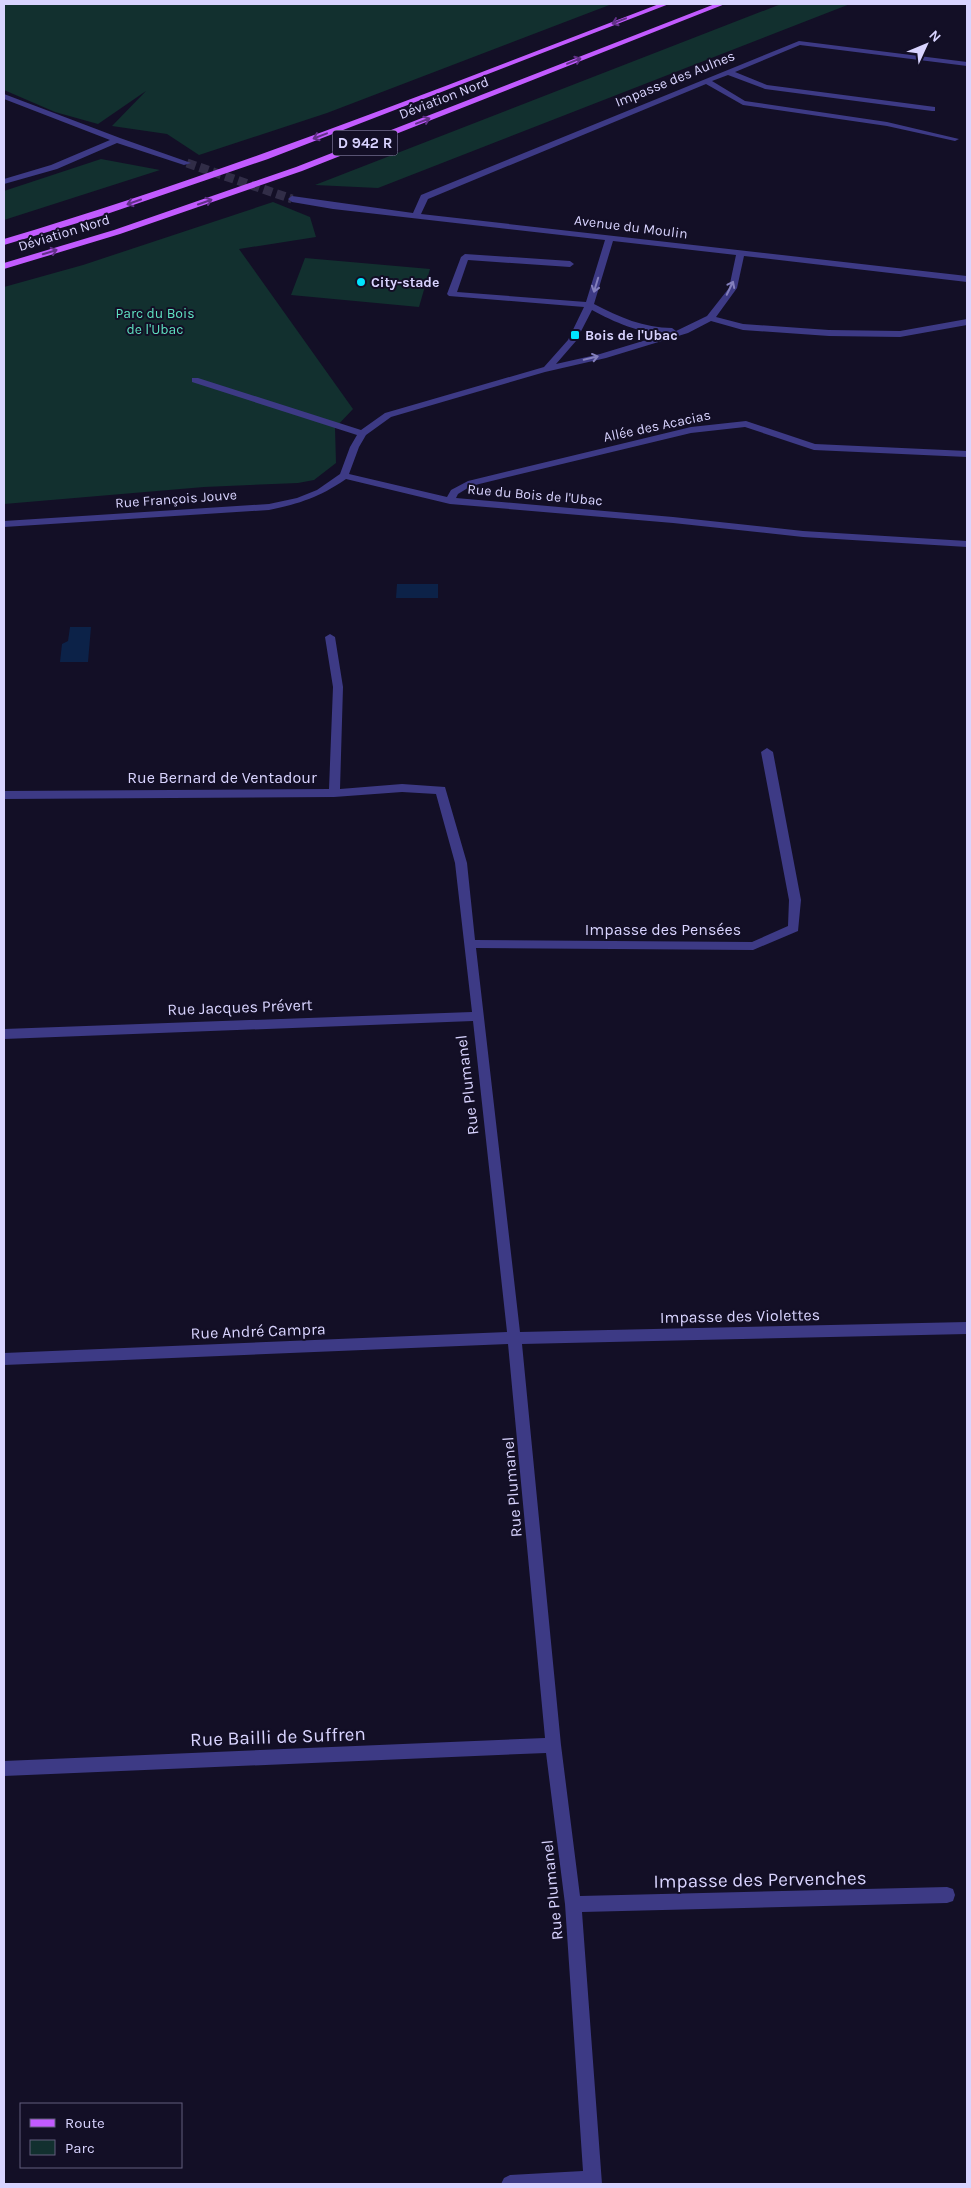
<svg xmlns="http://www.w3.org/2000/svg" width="971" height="2188" viewBox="0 0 971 2188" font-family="Karla,sans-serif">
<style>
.green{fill:#12302f}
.water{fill:#0c2248}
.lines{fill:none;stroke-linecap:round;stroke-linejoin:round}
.minor-tunnel{stroke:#312d47;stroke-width:9;stroke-dasharray:9 4.5;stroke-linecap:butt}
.minor{fill:#3d3a85;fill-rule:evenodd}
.major{fill:#c25bff;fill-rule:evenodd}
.oneway{stroke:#623188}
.oneway2{stroke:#837fbc}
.poi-dot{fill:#00e5ff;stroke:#130f26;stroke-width:2}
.labels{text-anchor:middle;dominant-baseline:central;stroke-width:4;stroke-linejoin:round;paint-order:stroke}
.far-street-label{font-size:14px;fill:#d9d4ff;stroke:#130f26}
.far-poi-label{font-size:14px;font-weight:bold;fill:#d9d4ff;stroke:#130f26;text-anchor:start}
.far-park-label{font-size:14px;fill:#5fe0c0;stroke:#130f26}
.shield{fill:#130f26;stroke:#9e99be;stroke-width:1}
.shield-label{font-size:15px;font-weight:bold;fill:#d9d4ff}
.street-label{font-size:16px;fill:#d9d4ff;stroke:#130f26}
.near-street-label{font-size:19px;fill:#d9d4ff;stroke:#130f26}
</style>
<rect width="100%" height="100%" fill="#130f26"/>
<!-- green -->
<path class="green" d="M4,4H612L327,113L199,155L167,134L112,126L146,91L98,124L55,112L4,90Z
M781,4H850L378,188L315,185Z
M101,159L160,170L4,220V191Z
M273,202L310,217L316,237L239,249L353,409L335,428L336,463L314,480L298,483L204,487L4,504V287L83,265Z
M305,258L430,269L419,307L291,295Z"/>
<!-- water -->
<path class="water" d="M397,584H438V598H396Z
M70,627H91L88,662H60L62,644L68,641Z"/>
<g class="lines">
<!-- minor-tunnel -->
<path class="minor-tunnel" d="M187,163L292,199"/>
<!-- minor -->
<path class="minor" d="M799,41L967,62V66L800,45L735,72L767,85L935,107V111H932L765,89L728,75L712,81L745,101L887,122L959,139L955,141L887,126L743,105L706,84L428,199L421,214L967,276V282L744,256L737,288L716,317L743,324L829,330L900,331L967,319V325L900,337L829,336L743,330L711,321L688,333L606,358L545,372L391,417L366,435L359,447L349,474L447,497L451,490L468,481L691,427L746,421L815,444L967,451V457L814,450L745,427L691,433L471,486L458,494L456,498L673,517L803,531L967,541V547L803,537L673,523L450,504L346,479C318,498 301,503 269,510L4,527V521L269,504L297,498L317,490L340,474L350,447L357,435L192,382V378H198L361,430L385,413L544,367L568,340L584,307L449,296L447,294L461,257L465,254L570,261L574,264L570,267L468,260L457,292L586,302L605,240L333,209L292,202L288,199L292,196L413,213L421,195ZM613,241L736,255L729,288L707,316L676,331L672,328C644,328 619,317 594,304ZM592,310C614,322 641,334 666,334L600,354L556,364L576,341Z
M4,94L120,138L191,163L184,165L117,143L57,169L4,184V179L51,165L110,140L4,99Z
M330,634L335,637L343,687L340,789L402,784L445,787L467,863L475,940L752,942L788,926L789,900L761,752L767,748L773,752L801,900L798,931L753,950L476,948L520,1332L967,1322V1334L522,1344L561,1745L580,1896L947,1887L953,1889L955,1895L953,1901L947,1903L582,1912L602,2184H501L504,2178L510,2175L583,2171L565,1904L546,1753L4,1776V1761L545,1738L508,1344L4,1365V1353L507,1332L473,1021L4,1039V1029L472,1012L455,863L436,794L402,792L334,797L4,799V791L329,789L333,687L325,637Z"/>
<!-- major -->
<path class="major" d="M659,4H669L268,159L101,216L4,245V239C226,173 442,87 659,4Z
M715,4H725L302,171L120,234L4,269V263L114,230L296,167Z"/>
</g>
<!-- one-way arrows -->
<defs><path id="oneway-shaft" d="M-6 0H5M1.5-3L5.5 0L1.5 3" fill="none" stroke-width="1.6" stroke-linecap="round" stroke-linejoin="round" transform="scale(1.25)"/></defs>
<g class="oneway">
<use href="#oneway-shaft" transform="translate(619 21) rotate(159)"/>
<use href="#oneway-shaft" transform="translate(574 61) rotate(-22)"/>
<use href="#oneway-shaft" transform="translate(423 121) rotate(-21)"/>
<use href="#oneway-shaft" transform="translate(320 136) rotate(159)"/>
<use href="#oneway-shaft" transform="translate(134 202) rotate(161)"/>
<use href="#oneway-shaft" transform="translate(205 202) rotate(-19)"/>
<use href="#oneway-shaft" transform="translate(50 252) rotate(-17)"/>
</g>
<g class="oneway2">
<use href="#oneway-shaft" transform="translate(596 285) rotate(107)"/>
<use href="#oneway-shaft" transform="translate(730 288) rotate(-64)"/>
<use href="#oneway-shaft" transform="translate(591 358) rotate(-13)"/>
</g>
<!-- markers -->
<g class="poi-dot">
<circle cx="361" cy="282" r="5"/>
<rect x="570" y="330" width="10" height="10" rx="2.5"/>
</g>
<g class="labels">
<!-- far-street labels -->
<g class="far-street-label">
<text transform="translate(675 79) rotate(-22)">Impasse des Aulnes</text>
<text transform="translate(444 98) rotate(-21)">Déviation Nord</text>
<text transform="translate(631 227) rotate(7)">Avenue du Moulin</text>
<text transform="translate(64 233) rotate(-17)">Déviation Nord</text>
<text transform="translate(657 426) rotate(-12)">Allée des Acacias</text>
<text transform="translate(535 495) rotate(5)">Rue du Bois de l'Ubac</text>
<text transform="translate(176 499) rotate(-4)">Rue François Jouve</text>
</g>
<!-- far-poi labels -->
<g class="far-poi-label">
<text x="371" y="282">City-stade</text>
<text x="585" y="335">Bois de l'Ubac</text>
</g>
<!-- far-park labels -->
<g class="far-park-label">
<text x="155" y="313">Parc du Bois<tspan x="155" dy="16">de l'Ubac</tspan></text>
</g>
<!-- shield labels -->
<rect class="shield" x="332.5" y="130.5" width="65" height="25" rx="4"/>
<g class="shield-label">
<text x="365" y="143">D 942 R</text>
</g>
<!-- street labels -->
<g class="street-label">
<text x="222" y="777">Rue Bernard de Ventadour</text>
<text x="663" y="929">Impasse des Pensées</text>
<text transform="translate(240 1007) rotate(-2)">Rue Jacques Prévert</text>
<text transform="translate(467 1085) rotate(-97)">Rue Plumanel</text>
<text transform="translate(740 1316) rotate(-1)">Impasse des Violettes</text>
<text transform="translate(258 1331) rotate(-2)">Rue André Campra</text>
<text transform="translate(512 1487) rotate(-95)">Rue Plumanel</text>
<text transform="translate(552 1890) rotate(-96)">Rue Plumanel</text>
</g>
<!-- near-street labels -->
<g class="near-street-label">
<text transform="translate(278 1737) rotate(-2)">Rue Bailli de Suffren</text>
<text transform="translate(760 1880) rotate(-1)">Impasse des Pervenches</text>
</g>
</g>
<!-- border -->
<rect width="971" height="2188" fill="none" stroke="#d9d4ff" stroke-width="10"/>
<!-- legend -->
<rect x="20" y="2103" width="162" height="65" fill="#130f26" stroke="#625e7d"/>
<rect x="30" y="2119" width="25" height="8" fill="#c25bff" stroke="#625e7d"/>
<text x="65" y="2128" font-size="15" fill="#d9d4ff">Route</text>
<rect x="30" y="2140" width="25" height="15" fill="#12302f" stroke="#625e7d"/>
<text x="65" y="2153" font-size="15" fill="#d9d4ff">Parc</text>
<!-- north arrow -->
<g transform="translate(926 45) rotate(46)" stroke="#130f26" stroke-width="4" paint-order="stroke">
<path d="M0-4L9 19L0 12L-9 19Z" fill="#d9d4ff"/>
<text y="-8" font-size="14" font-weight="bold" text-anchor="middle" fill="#d9d4ff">N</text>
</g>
</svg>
